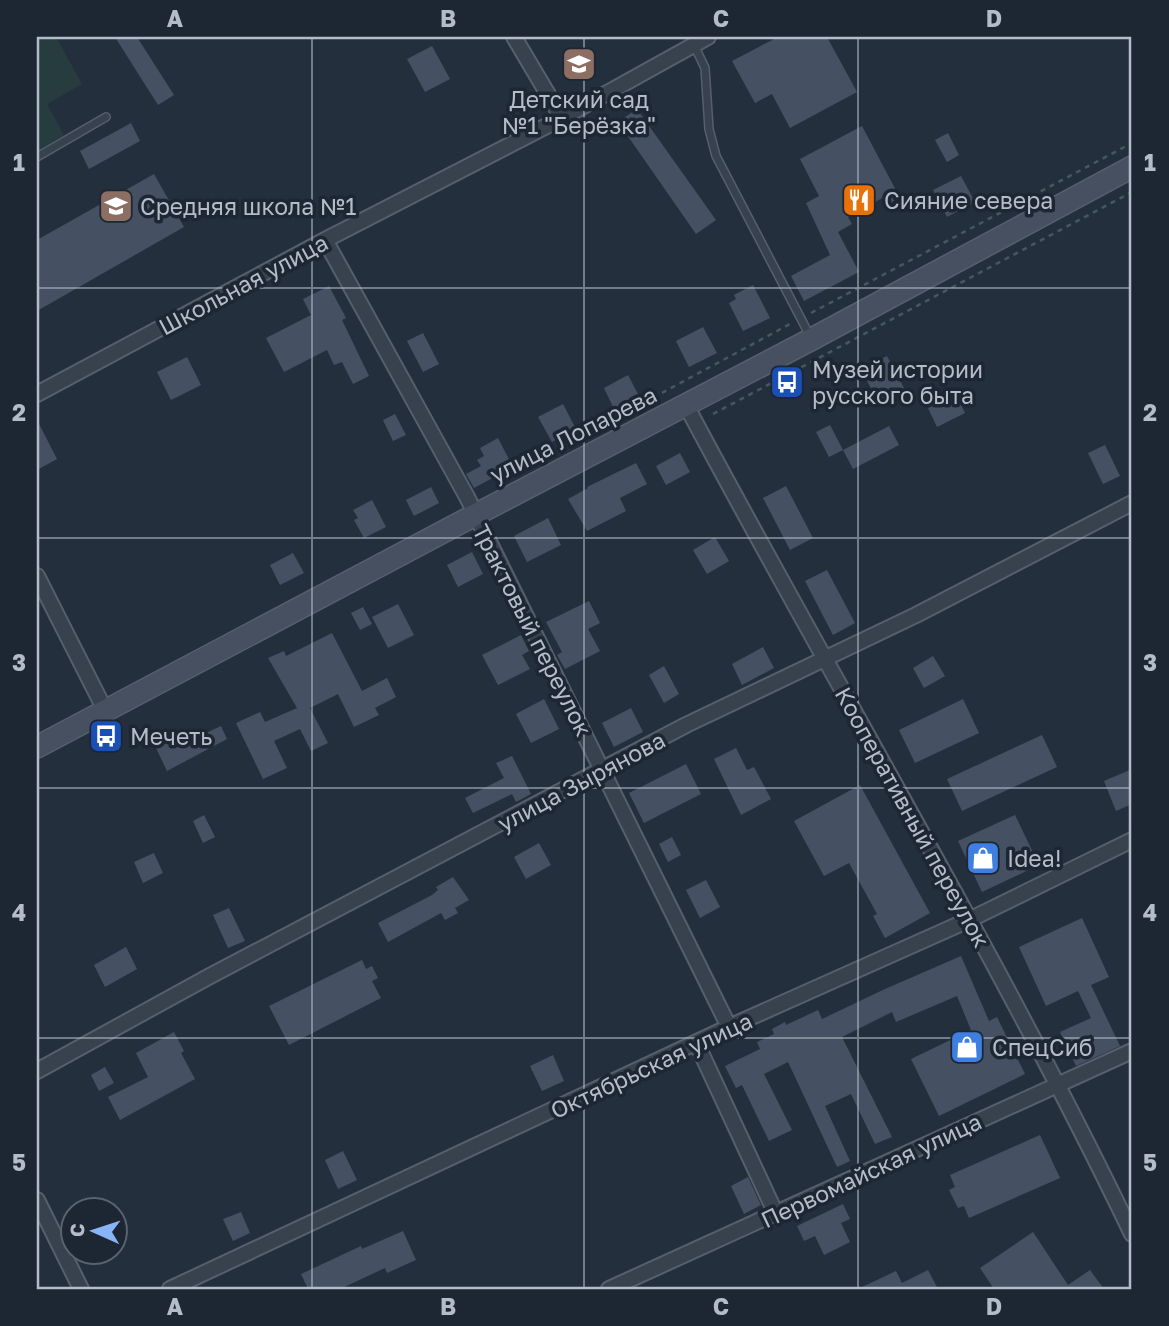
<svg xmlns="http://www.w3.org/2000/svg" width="1169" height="1326" viewBox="0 0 1169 1326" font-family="'Golos Text',sans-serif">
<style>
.green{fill:#263c3f}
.building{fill:#455162}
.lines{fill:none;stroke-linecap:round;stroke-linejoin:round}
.service-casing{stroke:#565f6c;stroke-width:10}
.minor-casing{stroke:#565f6c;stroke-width:18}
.secondary-casing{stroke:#565f6c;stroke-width:24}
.path{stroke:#44595c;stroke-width:2.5;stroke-dasharray:5 5;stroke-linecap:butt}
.service{stroke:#38414e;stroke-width:7}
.minor{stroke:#38414e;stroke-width:14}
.secondary{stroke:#465061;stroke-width:21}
.grid{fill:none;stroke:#b4bcc9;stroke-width:2;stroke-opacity:0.55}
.labels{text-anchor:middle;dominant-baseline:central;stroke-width:7;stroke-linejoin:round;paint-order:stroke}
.poi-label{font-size:23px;fill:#b4bcc9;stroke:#1d2633;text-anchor:start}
.street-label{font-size:23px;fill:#b4bcc9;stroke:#1d2633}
.neatline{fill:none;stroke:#b4bcc9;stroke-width:2.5}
.grid-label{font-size:23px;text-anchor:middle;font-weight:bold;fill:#b4bcc9}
</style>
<rect width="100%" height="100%" fill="#242f3e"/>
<!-- green -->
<path class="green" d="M41,37H56L82,84L47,104L64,135L37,151V39Z"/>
<!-- building -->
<path class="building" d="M115,37H137L174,95L158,105Z
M778,37H827L857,92L790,128L772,94L755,103L732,61Z
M432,46L450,79L425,92L407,59Z
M637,109L716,220L696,234L618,122Z
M131,123L140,141L89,169L80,151Z
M862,126L900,198L888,204L884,197L848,217L852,224L838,232L859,272L804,301L791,276L830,255L806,203L819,196L800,159Z
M948,133L959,155L947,162L935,140Z
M154,174L184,227L37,311V240Z
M961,176L975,202L947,217L933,190Z
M753,285L770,318L743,331L729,303L736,299L734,295Z
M329,286L346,318L342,320L369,376L353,384L342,362L334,365L327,350L284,372L266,338L311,315L303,299Z
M703,327L717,353L689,367L676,341Z
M423,333L439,364L423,372L407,341Z
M887,356L905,390L879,404L861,369Z
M187,357L201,385L171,400L157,372Z
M628,375L639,396L614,409L604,388Z
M956,395L965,413L937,427L928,408Z
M563,404L576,429L552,442L538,417Z
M395,414L406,435L393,441L383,420Z
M37,420L57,459L37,470Z
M830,425L843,450L829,457L816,432Z
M889,426L899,445L853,469L843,450Z
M498,438L513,467L474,488L466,474L481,466L477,460L484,456L480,448Z
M1105,445L1120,476L1103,484L1088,453Z
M680,453L690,472L666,485L656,466Z
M636,463L647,484L620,498L626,511L587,531L568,499L588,488L587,487Z
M786,486L813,538L790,550L763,498Z
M431,487L439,503L414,516L406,500Z
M372,500L386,527L364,538L354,520L358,518L353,510Z
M548,518L561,545L527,562L514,536Z
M715,537L729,561L707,574L693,550Z
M472,552L483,574L458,587L447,565Z
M293,553L304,573L280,585L270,565Z
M827,570L855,623L833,635L805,581Z
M589,601L600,623L588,629L600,651L565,669L557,655L562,652L546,622Z
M398,604L414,635L388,648L372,617Z
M363,607L372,624L360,630L351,613Z
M332,633L362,691L387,678L396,697L375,708L379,715L354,727L338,694L310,708L328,743L311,751L300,729L274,741L287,768L263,779L236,723L260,712L265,722L297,708L268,658L284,651L286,656Z
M521,635L529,651L522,655L530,669L498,685L482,655Z
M763,647L774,668L742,685L732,664Z
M933,656L945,676L924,688L913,668Z
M664,666L679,694L664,703L649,675Z
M544,699L559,729L531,743L516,714Z
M963,699L979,733L915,763L899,730Z
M631,708L643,732L614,747L602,723Z
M221,726L227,739L167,771L156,748L183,735L187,742Z
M1042,735L1057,767L962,811L947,779Z
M736,748L747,770L754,767L771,799L741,815L714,759Z
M512,756L531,794L516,802L512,794L473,813L465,798L504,778L496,763Z
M686,764L701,794L644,823L629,793Z
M1132,769V804L1116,811L1104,781Z
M860,785L930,913L885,938L873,916L877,914L849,863L824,876L794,821Z
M204,815L215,837L203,843L193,821Z
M1015,815L1039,865L982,892L958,841Z
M672,837L681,855L668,862L659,844Z
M539,843L551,865L526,879L514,857Z
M154,853L163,873L143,883L134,862Z
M453,877L469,900L455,908L458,913L445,920L441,913L388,942L378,923L432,895L438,890L436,887Z
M706,880L720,907L700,918L686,890Z
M229,908L245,941L228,948L213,915Z
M1082,918L1109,977L1091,985L1120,1046L1076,1066L1060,1032L1091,1018L1078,991L1046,1006L1019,947Z
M126,947L137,969L105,987L94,965Z
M961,956L989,1021L997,1017L1025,1074L939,1116L911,1059L971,1030L957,996L896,1022L892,1012L842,1037L892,1137L875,1144L851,1094L825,1106L850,1161L837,1167L788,1062L764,1074L792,1130L769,1141L742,1085L736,1088L725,1066L760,1049L757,1042L774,1034L772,1029L785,1022L786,1025L818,1010L822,1019L885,989Z
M362,960L366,969L372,966L378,978L372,981L381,998L289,1045L269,1006Z
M174,1032L184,1051L181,1053L195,1079L120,1120L108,1097L148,1077L136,1053Z
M553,1055L564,1081L542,1091L530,1066Z
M105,1067L114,1083L99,1091L91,1075Z
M1040,1135L1060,1178L969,1218L964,1206L958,1208L949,1190L955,1187L950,1175Z
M343,1151L357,1180L338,1189L325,1160Z
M748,1177L761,1205L744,1214L731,1186Z
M843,1204L850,1219L841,1223L850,1242L824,1255L815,1236L804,1241L797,1226Z
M241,1212L250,1233L233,1241L223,1219Z
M403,1231L416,1260L387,1273L385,1268L340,1289H308L301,1274L361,1246L362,1249Z
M1033,1232L1068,1285L1090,1270L1104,1289H994L980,1268Z
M928,1270L938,1289H858L896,1271L902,1283Z"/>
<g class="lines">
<!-- service casing -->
<g class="service-casing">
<path id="service" d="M694,45L705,68L709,129L716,156L810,336
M37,157L106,117"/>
</g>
<!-- minor casing -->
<g class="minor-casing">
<path id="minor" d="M514,37L562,118
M325,240L467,497L729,1027
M37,394L325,240L562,118L708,37
M686,405C833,682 996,951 1132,1234
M37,576L106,712
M697,1044L776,1214
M37,1071L210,976L686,725L916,615L1132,503
M37,1200L81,1289
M170,1289L729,1027L971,919L1132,840
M609,1289L1132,1051"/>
</g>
<!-- secondary casing -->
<g class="secondary-casing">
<path id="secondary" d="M37,747L475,515L812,339L1132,167"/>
</g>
<!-- path -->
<path class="path" d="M811,313L1132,143
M713,414L1132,192
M565,445L790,324"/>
<!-- service -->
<use href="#service" class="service"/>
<!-- minor -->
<use href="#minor" class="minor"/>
<!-- secondary -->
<use href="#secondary" class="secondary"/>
</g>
<!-- grid -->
<path class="grid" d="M312,37V1289M584,37V1289M858,37V1289M37,288H1132M37,538H1132M37,788H1132M37,1038H1132"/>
<!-- icons -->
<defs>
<g id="school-square" transform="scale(1.75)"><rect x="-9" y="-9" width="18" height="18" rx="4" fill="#8d6e63" stroke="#1d2633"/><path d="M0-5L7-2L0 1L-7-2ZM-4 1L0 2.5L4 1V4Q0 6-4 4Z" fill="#fff"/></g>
<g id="restaurant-square" transform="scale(1.75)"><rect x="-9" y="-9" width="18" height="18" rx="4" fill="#e8710a" stroke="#1d2633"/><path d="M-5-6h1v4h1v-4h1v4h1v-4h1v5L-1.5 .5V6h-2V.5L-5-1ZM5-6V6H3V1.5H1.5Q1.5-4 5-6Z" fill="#fff"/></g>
<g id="bus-square" transform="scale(1.75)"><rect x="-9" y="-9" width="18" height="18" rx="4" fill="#1a4fb4" stroke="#1d2633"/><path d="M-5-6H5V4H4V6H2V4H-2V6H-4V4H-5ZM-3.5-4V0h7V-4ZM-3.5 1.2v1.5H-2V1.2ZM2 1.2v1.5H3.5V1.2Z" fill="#fff"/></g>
<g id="shop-square" transform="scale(1.75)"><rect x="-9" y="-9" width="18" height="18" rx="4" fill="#3f7fe0" stroke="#1d2633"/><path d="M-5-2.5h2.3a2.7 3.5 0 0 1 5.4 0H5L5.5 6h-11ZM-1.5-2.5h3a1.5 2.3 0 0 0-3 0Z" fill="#fff"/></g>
</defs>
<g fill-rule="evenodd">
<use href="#school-square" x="579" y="64"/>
<use href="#restaurant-square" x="859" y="200"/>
<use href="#school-square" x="116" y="206"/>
<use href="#bus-square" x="787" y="382"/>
<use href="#bus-square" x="106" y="736"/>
<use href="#shop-square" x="983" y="858"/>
<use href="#shop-square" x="967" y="1047"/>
</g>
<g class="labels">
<!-- poi labels -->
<g class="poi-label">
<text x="579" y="99" text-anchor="middle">Детский сад<tspan x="579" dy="26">№1 "Берёзка"</tspan></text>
<text x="884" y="200">Сияние севера</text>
<text x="140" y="206">Средняя школа №1</text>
<text x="812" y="369">Музей истории<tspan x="812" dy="26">русского быта</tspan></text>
<text x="130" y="736">Мечеть</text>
<text x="1007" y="858">Idea!</text>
<text x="992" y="1047">СпецСиб</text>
</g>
<!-- street labels -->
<g class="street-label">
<text transform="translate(243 284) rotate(-28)">Школьная улица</text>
<text transform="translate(573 434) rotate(-27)">улица Лопарева</text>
<text transform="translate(533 630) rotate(63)">Трактовый переулок</text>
<text transform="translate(581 781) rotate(-28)">улица Зырянова</text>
<text transform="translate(913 817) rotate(61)">Кооперативный переулок</text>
<text transform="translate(651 1065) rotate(-25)">Октябрьская улица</text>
<text transform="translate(871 1170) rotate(-25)">Первомайская улица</text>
</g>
</g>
<!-- border -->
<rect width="1169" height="1326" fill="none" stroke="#1d2633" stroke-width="77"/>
<!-- north arrow -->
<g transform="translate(94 1231) rotate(273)"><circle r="33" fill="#1d2633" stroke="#59626f" stroke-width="2"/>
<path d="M0-5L12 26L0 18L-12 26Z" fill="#8ab4f8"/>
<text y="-10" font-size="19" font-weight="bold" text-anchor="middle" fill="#b4bcc9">С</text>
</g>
<rect x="38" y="38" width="1092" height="1250" class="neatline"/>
<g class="grid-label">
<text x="175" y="27">A</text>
<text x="448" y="27">B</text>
<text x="721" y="27">C</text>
<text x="994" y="27">D</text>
<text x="19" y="171">1</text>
<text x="1150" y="171">1</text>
<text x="19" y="421">2</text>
<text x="1150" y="421">2</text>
<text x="19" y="671">3</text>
<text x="1150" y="671">3</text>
<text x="19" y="921">4</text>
<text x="1150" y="921">4</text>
<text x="19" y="1171">5</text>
<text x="1150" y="1171">5</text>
<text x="175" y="1315">A</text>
<text x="448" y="1315">B</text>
<text x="721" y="1315">C</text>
<text x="994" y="1315">D</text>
</g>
</svg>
